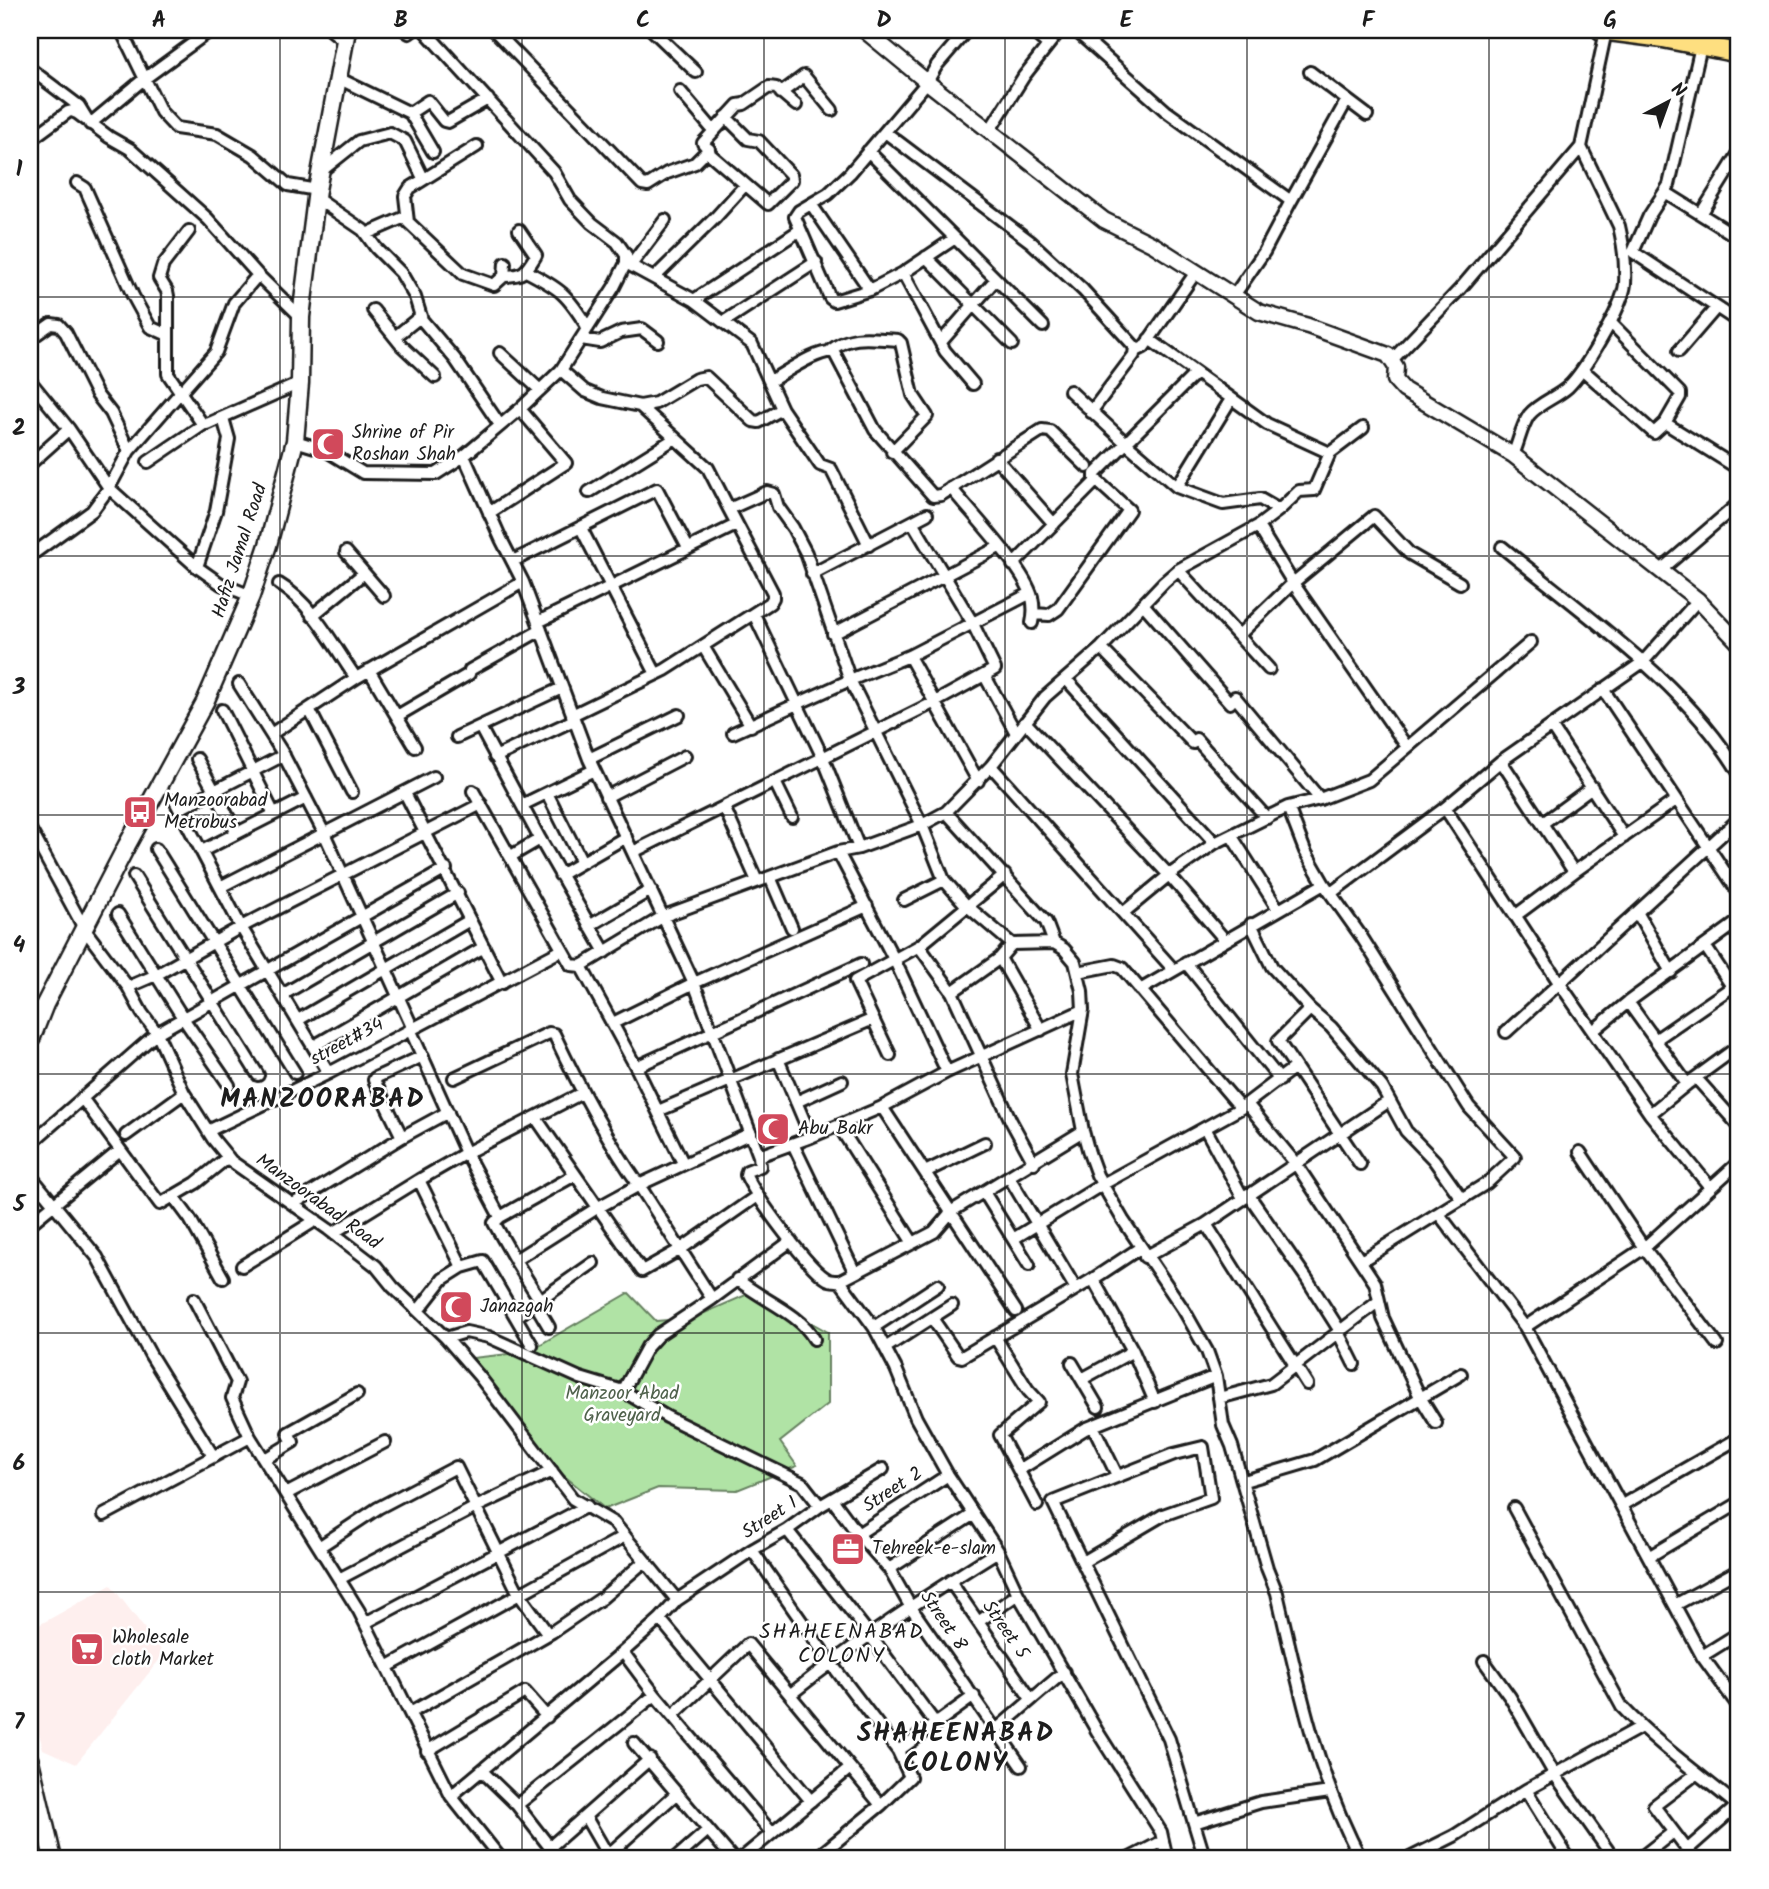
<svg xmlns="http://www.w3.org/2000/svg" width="1769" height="1889" viewBox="0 0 1769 1889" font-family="Kalam,sans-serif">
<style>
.built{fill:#feefee}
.green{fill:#b0e3a5;stroke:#668060;stroke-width:2}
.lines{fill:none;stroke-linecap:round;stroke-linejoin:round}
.minor-casing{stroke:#1c1c1c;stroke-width:16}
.tertiary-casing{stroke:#1c1c1c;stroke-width:19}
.secondary-casing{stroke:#1c1c1c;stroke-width:21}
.primary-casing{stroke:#1c1c1c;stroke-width:23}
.minor{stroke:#fff;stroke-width:10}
.tertiary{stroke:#fff;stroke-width:14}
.secondary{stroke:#fff;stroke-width:16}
.primary{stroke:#fedf80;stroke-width:18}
.grid{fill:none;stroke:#1c1c1c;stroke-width:2;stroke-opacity:0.55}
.labels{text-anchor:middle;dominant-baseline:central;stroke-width:5;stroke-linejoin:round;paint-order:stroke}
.poi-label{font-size:19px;fill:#1c1c1c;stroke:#fff;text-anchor:start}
.street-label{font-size:19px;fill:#1c1c1c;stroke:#fff}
.park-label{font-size:19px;fill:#50624c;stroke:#fff}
.neighbourhood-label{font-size:21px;letter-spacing:2px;fill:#1c1c1c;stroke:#fff}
.district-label{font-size:26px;font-weight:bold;letter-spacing:2px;fill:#1c1c1c;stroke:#fff}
.neatline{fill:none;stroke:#1c1c1c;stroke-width:2.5}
.grid-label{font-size:23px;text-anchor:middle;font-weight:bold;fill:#1c1c1c}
</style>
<rect width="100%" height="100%" fill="#fff"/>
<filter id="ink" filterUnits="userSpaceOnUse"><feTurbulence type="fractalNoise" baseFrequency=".0143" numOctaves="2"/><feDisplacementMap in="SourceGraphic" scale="14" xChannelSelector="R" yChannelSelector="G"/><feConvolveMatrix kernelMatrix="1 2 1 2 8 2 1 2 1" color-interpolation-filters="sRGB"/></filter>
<g filter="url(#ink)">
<!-- built -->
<path class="built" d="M111,1585L164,1654L76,1764L43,1749L30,1699V1630Z"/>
<!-- green -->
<path class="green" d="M755,1291L828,1332V1404L780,1442L797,1466L737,1490L658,1488L605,1509L525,1444L472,1358L527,1352L629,1293L656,1321L693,1318Z"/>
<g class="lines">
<!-- minor casing -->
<g class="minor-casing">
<path id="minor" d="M121,30L161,112L176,128L217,134L253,155L288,185L317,190
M331,30L346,42
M405,30L409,33L413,30
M494,30L642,184L648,185L667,173L695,163L709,149
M652,30L696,72
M1031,30L1048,45
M1075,30L1166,111L1291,201L1264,252L1233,297
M1701,46L1669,185L1649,216L1633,252L1739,322
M30,69L79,106L90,124L144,79L211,30
M340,79L410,113L433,152
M680,91L713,130
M781,93L804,76L832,110
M410,113L428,101L444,121L448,122L488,99
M726,117L748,139L759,141L791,175L792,180L768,204L710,154L709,150L703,143L738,105L744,104L769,87L776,88L796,105
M990,130L1024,76L1060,30
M885,132L1031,242L1083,290L1135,347L1134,355L1091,412
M30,140L68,112L72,111L77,113L109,137L130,149L208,219L258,275L301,317
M477,146L410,188L405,196L408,222L463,274L494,285L504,276L505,263
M868,151L1043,326
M320,172L359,141L390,133L405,141L423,178
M77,183L85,188L133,296L150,327L168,335
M1665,192L1739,238
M316,198L363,230L376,248L401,273L415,297L422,320L455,359L500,425
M1291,201L1347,100L1310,72L1367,115
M811,204L870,290
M1701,214L1739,153
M189,231L163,265L159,278L167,291L168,296V374L201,422L207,424L300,383
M1730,232L1739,217
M366,234L405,217
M955,238L903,273L870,290L834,301L830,298L795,217L799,211L828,194L850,173L927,82L937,65L967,30
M926,257L1012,344
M626,263L694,300L752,344L782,409L820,465L831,469L869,545
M631,265L665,220
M526,271C561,289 567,294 588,328
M903,273L945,351L973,384
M504,276C524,276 526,272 536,255L519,230
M655,277L716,217L745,185
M694,300L800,230
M373,310L402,346L435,377
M725,321L816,262
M395,337L421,316
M30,339L51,324L59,325L66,333L97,395L111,413L129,451
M581,339L600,342L621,332L642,329L658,341
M1149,339L1267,424L1330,453
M941,342L996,279
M831,350C853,333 872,339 898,340L901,343L913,395L927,416L892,452
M1136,351L1144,347L1196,272
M1679,351L1716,308
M500,353L540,390
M1393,359L1460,289L1581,147L1606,31
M561,370L585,391L602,398L640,406L708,468L729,509L767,492L774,494L778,507L793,528L806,553L850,680L922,825L944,880L966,905L1012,944L1054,943L1064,949L1075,962L1082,991L1083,1010L1072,1074L1083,1131L1089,1153L1097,1175L1123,1220L1185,1312L1207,1351L1216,1376L1223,1425L1232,1446L1267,1568L1277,1593C1298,1683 1317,1777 1361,1859
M1583,370L1654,433L1665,423L1680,397V393L1610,322
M30,381L69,429L109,488L197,567L221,584L251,596
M770,381C785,373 818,349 834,352L875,430L933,496L941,495L1042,430L1050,431L1087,467
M1070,391L1126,443L1177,487L1223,504L1260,499L1279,510
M640,406L656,403L696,379L706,377L753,421L759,422L782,409
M1665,423L1739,469
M295,441L325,450L363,473L436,474L464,456L520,409L561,370L614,287L626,263V255L617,242L592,223L570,200L554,172L424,30
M1513,455C1519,442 1521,427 1529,415C1540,402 1556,398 1568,387C1584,372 1623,306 1625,284C1626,266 1623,243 1619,226L1581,147
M464,456L501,539L523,582L589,759L694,983L759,1156L811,1137L882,1107L947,1072L1083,1010
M996,458L1054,524
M148,462L204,424
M30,464L69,429
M1177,487L1231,399
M951,488C972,514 1024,568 1032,597C1034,606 1034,614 1032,623
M589,492L674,439
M489,513L566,463L520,409
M1258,526L1293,583L1407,747
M581,528L656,674
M1502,547C1582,613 1686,683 1739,773
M346,552L384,596
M30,556L92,511L109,488L129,451L216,352L234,303L258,275
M513,561L657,489L688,548
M1013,565L1097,480
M197,567L216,511L229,439L223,418
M1178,570L1269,669
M1661,570L1739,503
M812,574L927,514
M279,584C313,604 334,647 356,678
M1143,604L1230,703L1235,697L1320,799
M754,614L823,758L859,848
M1034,614L1049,615L1058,609L1129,510L1095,479V474L1196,373
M312,616L364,573
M538,622L736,525
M833,634L999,547
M1239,635L1293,583L1374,516L1410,554L1460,583
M703,646L751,726
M1101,648L1193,743L1196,739L1267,818
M909,656L978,781
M369,670L415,747
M985,676L1016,733
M1066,679L1215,843
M239,684L282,752L324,833L413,1029
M1603,689L1739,893
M309,709L352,792
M222,710L274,814
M572,715L665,670L770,603L773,598V593L729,509
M397,716L469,674L470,670L541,630
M1025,722L1169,875L1225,940
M1551,726L1624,837
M480,727L540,839L605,952
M733,733L850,680L909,656L1029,594
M271,734L356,678L523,582
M457,737L562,688
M495,757L574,720
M197,759L237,833
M589,759L679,715
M1501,761L1574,872
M991,766L1174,970
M775,782L792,817
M473,791L571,965L581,966L664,916L838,852L859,848L922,825L946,812L991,766L1045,697L1101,648L1164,582L1178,570L1258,526L1279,510L1299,491L1314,490L1330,453L1363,428
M405,793L502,983
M547,793L582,862
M606,797L685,756
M175,801L241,927L329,1073
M522,805L594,770
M724,807L757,881
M1288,807L1305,851L1324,884L1361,936L1469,1107L1515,1157L1487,1183L1361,1261
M181,808L284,755
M1445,808L1560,984L1650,1114L1710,1187
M946,812L1046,922L1054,943
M1543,823L1592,787
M30,829L85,930L128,987L142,1013L157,1033L184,1093L213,1139L231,1161L328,1229L376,1266L393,1287L446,1338L479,1376L573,1499L614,1523L677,1600
M1231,835L1278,909
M156,849L295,1073
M202,851L306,798
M633,852L935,702L995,669L972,622L913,523
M838,852L895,961L947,1072
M511,856L540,839
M560,875L626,837
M134,876L258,1075
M770,877L792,928
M222,886L434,777
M1331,893L1445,808L1501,761L1643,662L1698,600
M904,900L944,880
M1637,912L1671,972
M1123,913L1169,875L1215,843L1288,807L1320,799L1369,780L1531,642
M118,914L183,1018L229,1085
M1515,916L1574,872L1676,800
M1251,924L1272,967L1310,1009L1331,1027L1382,1087L1406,1131L1434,1160L1461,1198
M589,926L651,890
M919,946L952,992L1011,1121L1034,1163
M1705,946L1739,997
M1000,958L1041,1030
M1186,963L1280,1080
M581,966L636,1067L683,1163
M1078,972L1114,965L1122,968L1241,1108
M128,987L156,975L241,927L481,804
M1140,990L1324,884
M952,992L1000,958L1012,944
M282,995L458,893
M1628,1002L1687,1084
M1310,1009L1278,1041L1360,1164
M298,1020L470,920
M613,1023L694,983L867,906
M410,1029L466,1153L582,1093
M1593,1031L1628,1002L1739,921
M1506,1032L1739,819
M1655,1040L1732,987
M314,1046L484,947
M890,1055L855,981L919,946L1005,875
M423,1056L375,1078L374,1080L402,1137L448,1112
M778,1059L811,1137
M636,1067L861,964
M454,1078L549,1033L554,1034C579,1087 605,1137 639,1185L597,1208L515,1260L541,1302
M1696,1078L1739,1126
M82,1098L160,1204L196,1183L228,1157
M796,1102L842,1081
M1247,1104L1296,1164L1375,1283L1383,1318L1420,1397L1436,1423
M882,1107L1016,1311
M658,1111L871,1020
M1650,1114L1687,1084L1739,1046
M536,1118L642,1271L681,1249L757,1196
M839,1126L913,1243
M1205,1128L1243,1198
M208,1131L329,1073L562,950
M126,1135L184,1093
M30,1144L157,1033L446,869
M793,1144L855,1273
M1580,1152L1644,1248L1717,1344
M759,1156L760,1166L747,1171L746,1175C755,1195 810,1272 829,1280C832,1281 836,1281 840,1281L934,1232L952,1211L1083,1131
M925,1172L985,1143
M1009,1177L1076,1289
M34,1180L97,1257L150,1354L213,1456
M984,1192L1029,1265
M1248,1194L1307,1279L1340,1331
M173,1196L190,1219L223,1278
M293,1204L402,1137
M1439,1214L1525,1327L1702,1656L1739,1707
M500,1217L494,1223L515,1260
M30,1224L120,1150
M1206,1224L1307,1384
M333,1233L419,1180
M1013,1239L1103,1184L1241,1108L1295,1067
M1145,1257L1206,1224L1389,1101
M242,1266L316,1220
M462,1267L483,1261L532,1345
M737,1279C760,1299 800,1313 814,1339
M1093,1279L1133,1351L1155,1402
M840,1281L874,1327L896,1369L916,1418L948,1475L998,1551L1018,1594L1097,1731L1161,1832L1167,1859
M194,1299L237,1382L232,1398L250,1437L359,1611L451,1796L501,1859
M712,1299L639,1185L751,1133
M536,1305L549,1327
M418,1311L443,1279L462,1267L419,1180L466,1153L500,1217L575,1175
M516,1317L593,1263
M932,1318L958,1356L962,1357L1093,1279L1140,1248
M874,1327L938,1285
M1525,1327L1644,1248L1739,1162
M1338,1332L1354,1364
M995,1337L1028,1390L1039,1402L1000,1435L1037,1505
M446,1338L466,1332L489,1337L580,1378L623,1391L667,1417L802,1483L820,1506
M885,1348L952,1305
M1072,1363L1098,1407
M1082,1379L1133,1351
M623,1391L647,1347L658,1335L712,1299L791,1241
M1219,1398L1271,1384L1379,1301
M1093,1426L1117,1475
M265,1459L293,1442L288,1433L357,1394
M1019,1470L1085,1429L1216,1376
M1244,1481L1315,1460L1461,1374
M286,1494L385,1442
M832,1499L858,1534L889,1569L910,1606L1021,1766
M1622,1505L1739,1438
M1514,1508L1622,1707C1658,1745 1699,1774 1739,1807
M104,1515L250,1437
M787,1530L869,1634L935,1723
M858,1534L948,1475
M319,1547L378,1508L456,1467L519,1594L548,1634
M752,1550L830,1662L898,1751L910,1777L881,1805L815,1859
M1650,1556L1739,1503
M1083,1562L1163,1515L1211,1498L1203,1447L1174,1454L1053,1502L1169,1739L1194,1823
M889,1569L974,1514
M339,1579L476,1507L552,1471
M950,1581L1031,1699
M1675,1605L1739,1570
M660,1619L811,1801
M978,1622L1018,1594
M365,1623L587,1506
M623,1652L655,1695L771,1832
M1702,1656L1739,1633
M1484,1661L1510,1697L1555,1775L1614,1859
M387,1667L625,1536
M791,1694C857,1641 926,1596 998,1551
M410,1713L552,1632L602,1598L645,1561
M673,1715L748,1644L881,1805
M997,1729L1064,1672
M634,1743L733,1859
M427,1751L525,1692L547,1717
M898,1751L974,1696
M482,1771L517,1805L559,1859
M1526,1790L1569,1859
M451,1796L623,1652L660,1619L677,1600L752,1550L787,1530L820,1506L883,1469
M517,1805L655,1695
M585,1816L610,1859
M551,1846L650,1759
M1687,1850L1738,1805
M608,1855L677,1793
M675,1859L708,1830
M741,1859L849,1769
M1128,1859L1163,1841
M1205,1859L1194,1823L1261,1802L1330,1792
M1408,1859L1454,1836L1526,1790L1641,1727
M1639,1859L1672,1833
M1694,1859L1654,1806L1696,1774"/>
</g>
<!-- tertiary casing -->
<g class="tertiary-casing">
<path id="tertiary" d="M864,30L927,82L1104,220L1154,245L1259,312L1308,326L1388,355L1396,367L1395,380L1404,390L1513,455L1698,600L1739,643"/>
</g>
<!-- secondary casing -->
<g class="secondary-casing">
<path id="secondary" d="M30,1042L45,1004L127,845L205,702L251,596L268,545L295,441L300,383L301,317L317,190L347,30
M30,1761L53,1859"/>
</g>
<!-- primary casing -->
<g class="primary-casing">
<path id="primary" d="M1601,30L1663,38L1739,53"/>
</g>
<!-- minor -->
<use href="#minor" class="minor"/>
<!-- tertiary -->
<use href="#tertiary" class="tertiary"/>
<!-- secondary -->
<use href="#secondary" class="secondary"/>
<!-- primary -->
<use href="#primary" class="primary"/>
</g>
</g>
<!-- grid -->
<path class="grid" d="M280,30V1859M522,30V1859M764,30V1859M1005,30V1859M1247,30V1859M1489,30V1859M30,297H1739M30,556H1739M30,815H1739M30,1074H1739M30,1333H1739M30,1592H1739"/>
<!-- icons -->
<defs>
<g id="mosque-square" transform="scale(1.75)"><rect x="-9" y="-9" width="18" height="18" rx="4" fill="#d1495b" stroke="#fff"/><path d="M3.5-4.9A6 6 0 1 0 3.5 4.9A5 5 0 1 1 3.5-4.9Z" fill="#fff"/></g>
<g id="bus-square" transform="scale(1.75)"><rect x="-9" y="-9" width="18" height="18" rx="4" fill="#d1495b" stroke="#fff"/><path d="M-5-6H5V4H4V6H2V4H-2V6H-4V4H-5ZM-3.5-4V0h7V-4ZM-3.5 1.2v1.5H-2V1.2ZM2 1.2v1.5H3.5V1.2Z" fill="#fff"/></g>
<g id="office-square" transform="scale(1.75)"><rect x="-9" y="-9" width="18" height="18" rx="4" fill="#d1495b" stroke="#fff"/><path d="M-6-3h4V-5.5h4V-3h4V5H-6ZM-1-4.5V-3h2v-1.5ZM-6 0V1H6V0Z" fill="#fff"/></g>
<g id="supermarket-square" transform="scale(1.75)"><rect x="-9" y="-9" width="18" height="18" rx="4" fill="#d1495b" stroke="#fff"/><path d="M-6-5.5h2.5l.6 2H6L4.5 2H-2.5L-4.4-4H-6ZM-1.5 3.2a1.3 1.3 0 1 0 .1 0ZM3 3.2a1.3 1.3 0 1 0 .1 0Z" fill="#fff"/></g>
</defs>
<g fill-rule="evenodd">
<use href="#mosque-square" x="328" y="444"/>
<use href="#bus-square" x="140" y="812"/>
<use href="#mosque-square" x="773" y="1129"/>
<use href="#mosque-square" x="456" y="1307"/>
<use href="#office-square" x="848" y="1549"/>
<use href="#supermarket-square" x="87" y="1649"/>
</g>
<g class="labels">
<!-- poi labels -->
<g class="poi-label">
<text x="352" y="433">Shrine of Pir<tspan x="352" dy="22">Roshan Shah</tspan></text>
<text x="164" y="801">Manzoorabad<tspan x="164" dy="22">Metrobus</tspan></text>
<text x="798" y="1129">Abu Bakr</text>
<text x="480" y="1307">Janazgah</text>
<text x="872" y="1549">Tehreek-e-slam</text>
<text x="112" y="1638">Wholesale<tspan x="112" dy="22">cloth Market</tspan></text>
</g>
<!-- street labels -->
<g class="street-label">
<text transform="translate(240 551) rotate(-72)">Hafiz Jamal Road</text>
<text transform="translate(347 1042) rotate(-28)">street#34</text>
<text transform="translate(318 1202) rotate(36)">Manzoorabad Road</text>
<text transform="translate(893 1490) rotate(-33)">Street 2</text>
<text transform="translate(770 1518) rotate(-33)">Street 1</text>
<text transform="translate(943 1621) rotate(56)">Street 8</text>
<text transform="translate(1005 1630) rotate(55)">Street 5</text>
</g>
<!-- park labels -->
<g class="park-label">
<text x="622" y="1394">Manzoor Abad<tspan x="622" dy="22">Graveyard</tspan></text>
</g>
<!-- neighbourhood labels -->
<g class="neighbourhood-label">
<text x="842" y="1632">SHAHEENABAD<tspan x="842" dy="24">COLONY</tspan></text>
</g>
<!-- district labels -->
<g class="district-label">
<text x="323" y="1100">MANZOORABAD</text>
<text x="956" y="1734">SHAHEENABAD<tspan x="956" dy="30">COLONY</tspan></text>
</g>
</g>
<!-- margin -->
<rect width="1769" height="1889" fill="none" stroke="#fff" stroke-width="77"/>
<!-- north arrow -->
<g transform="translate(1668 102) rotate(41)" stroke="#ffffff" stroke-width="5" paint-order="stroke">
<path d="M0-5L12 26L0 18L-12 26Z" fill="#1c1c1c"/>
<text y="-10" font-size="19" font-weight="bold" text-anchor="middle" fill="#1c1c1c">N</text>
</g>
<rect x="38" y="38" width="1692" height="1812" class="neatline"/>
<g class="grid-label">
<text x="159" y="27">A</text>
<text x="401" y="27">B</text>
<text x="643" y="27">C</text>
<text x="884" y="27">D</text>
<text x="1126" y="27">E</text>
<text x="1368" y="27">F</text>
<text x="1610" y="27">G</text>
<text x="19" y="176">1</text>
<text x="19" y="435">2</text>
<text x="19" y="694">3</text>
<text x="19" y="952">4</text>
<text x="19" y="1211">5</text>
<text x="19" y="1470">6</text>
<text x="19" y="1729">7</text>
</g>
</svg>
